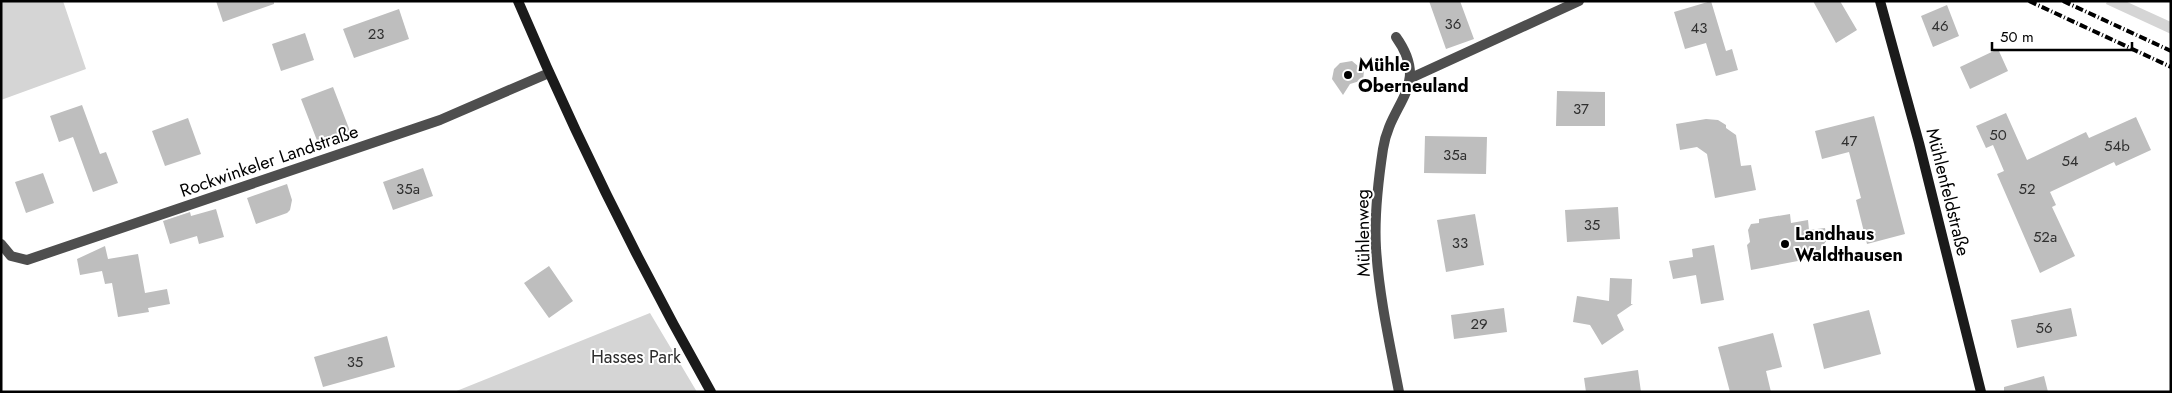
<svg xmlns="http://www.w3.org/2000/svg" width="2172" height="393" viewBox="0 0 2172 393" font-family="Jost,sans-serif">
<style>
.green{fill:#d5d5d5}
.building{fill:#bebebe}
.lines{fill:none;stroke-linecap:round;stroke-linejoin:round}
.street{stroke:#4e4e4e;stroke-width:10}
.secondary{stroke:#1b1b1b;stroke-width:10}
.rail{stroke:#000;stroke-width:4;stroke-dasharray:8 2.5 1 2.5;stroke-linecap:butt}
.poi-dot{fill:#000;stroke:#fff;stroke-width:2}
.labels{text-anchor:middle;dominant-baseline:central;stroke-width:4;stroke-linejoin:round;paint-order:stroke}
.number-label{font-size:15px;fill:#303030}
.poi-label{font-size:18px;font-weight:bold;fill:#000;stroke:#fff;text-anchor:start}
.street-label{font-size:18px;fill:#000;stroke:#fff}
.park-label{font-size:18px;fill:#2c2c2c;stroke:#fff}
</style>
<rect width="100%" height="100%" fill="#fff"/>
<!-- green -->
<path class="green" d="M1,1H63L86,69L1,100Z
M2107,1H2125L2171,22V34L2106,4Z
M650,313L697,392H454Z"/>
<!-- building -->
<path class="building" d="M216,1H274V4L223,22Z
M1429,1H1460L1474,39L1446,49Z
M1711,1L1726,51L1732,49L1738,70L1716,76L1706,43L1685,49L1674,12Z
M1813,1H1840L1857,30L1836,43Z
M1947,5L1959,36L1933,47L1921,16Z
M399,9L409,39L354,58L343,29Z
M305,33L314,60L281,71L272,44Z
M1998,49L2008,71L1970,89L1960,67Z
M1352,61L1364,71L1363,80L1350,84L1343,95L1332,79L1334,69L1340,63Z
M333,87L350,131L318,143L301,99Z
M1557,91L1605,92V126H1556Z
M82,105L100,154L106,152L118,183L93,192L73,137L59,142L50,116Z
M2006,113L2027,160L2086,132L2089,138L2136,117L2151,150L2116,166L2114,162L2050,192L2056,205L2052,207L2075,256L2040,273L1997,174L2004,171L1993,145L1986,148L1976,126Z
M1874,116L1905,234L1867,244L1856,200L1861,198L1849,152L1822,159L1815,131Z
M188,118L201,154L165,166L152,131Z
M1706,119L1718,120L1726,125V128L1736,135L1741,166L1751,165L1756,190L1715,198L1707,154L1697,147L1680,150L1676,124Z
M1425,136L1487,137L1486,174L1424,173Z
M423,168L433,196L393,210L383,182Z
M43,173L54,203L26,213L15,182Z
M287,184L292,200L290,210L287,213L256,224L247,198Z
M1618,207L1620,239L1567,242L1565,210Z
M216,209L224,237L199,244L197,236L170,244L163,221L190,212L191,216Z
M1475,214L1484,265L1446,272L1437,220Z
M1790,214L1791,223L1808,220L1809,230L1825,228L1827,240L1818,252L1819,257L1751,270L1747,245L1750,242L1748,230L1751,224L1759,223V219Z
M1714,245L1724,300L1701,304L1696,275L1673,279L1669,261L1693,257L1692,249Z
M105,246L108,259L138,254L145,293L167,289L170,304L148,308L149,312L118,317L112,283L105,284L102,271L80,275L77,259Z
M549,266L573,301L549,318L524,283Z
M1610,278L1632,279L1631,304H1633L1617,315L1624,330L1602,345L1590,325L1573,322L1577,296L1609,301Z
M1504,308L1507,332L1454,339L1451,315Z
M2071,308L2077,336L2017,348L2011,320Z
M1869,310L1881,354L1824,369L1813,324Z
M1773,333L1782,367L1766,371L1771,392H1730L1718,347Z
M387,336L395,367L323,387L314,357Z
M1638,370L1641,392H1586L1584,378Z
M2044,376L2048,392H2004V387Z"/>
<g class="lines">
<!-- street -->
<path class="street" d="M1396,37C1431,86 1390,102 1383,149C1378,182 1374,215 1376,248C1379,296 1390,345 1399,392
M1411,78L1579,1
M1,244L11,256L27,260L440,120L549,73"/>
<!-- secondary -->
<path class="secondary" d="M518,1C575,135 639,265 711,392
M1880,1L1919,143L1981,392"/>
<!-- rail -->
<path class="rail" d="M2029,1L2171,67
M2063,1L2171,51"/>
</g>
<!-- markers -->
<g class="poi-dot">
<circle cx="1348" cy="75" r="5"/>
<circle cx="1785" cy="244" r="5"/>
</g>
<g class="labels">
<!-- number labels -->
<g class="number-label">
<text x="1453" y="24">36</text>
<text x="1940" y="26">46</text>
<text x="1699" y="28">43</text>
<text x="376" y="34">23</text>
<text x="1581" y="109">37</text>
<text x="1998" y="135">50</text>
<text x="1849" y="141">47</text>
<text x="2117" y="146">54b</text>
<text x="1455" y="155">35a</text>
<text x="2070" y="161">54</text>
<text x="408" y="189">35a</text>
<text x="2027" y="189">52</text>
<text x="1592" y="225">35</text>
<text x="2045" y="237">52a</text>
<text x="1460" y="243">33</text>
<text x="1479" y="324">29</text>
<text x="2044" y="328">56</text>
<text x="355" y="362">35</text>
</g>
<!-- poi labels -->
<g class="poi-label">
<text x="1358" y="65">Mühle<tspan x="1358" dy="21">Oberneuland</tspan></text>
<text x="1795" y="234">Landhaus<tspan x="1795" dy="21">Waldthausen</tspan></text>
</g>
<!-- street labels -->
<g class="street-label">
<text transform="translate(269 161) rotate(-19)">Rockwinkeler Landstraße</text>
<text transform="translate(1948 192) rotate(76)">Mühlenfeldstraße</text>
<text transform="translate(1363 233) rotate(-91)">Mühlenweg</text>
</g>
<!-- park labels -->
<g class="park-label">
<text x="636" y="357">Hasses Park</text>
</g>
</g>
<!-- border -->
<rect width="2172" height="393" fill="none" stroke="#000000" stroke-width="5"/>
<!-- scale -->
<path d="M1992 42v8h140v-8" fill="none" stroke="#000000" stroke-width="2.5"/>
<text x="2000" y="42" font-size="15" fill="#000000" stroke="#ffffff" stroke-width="4" paint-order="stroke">50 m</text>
</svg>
